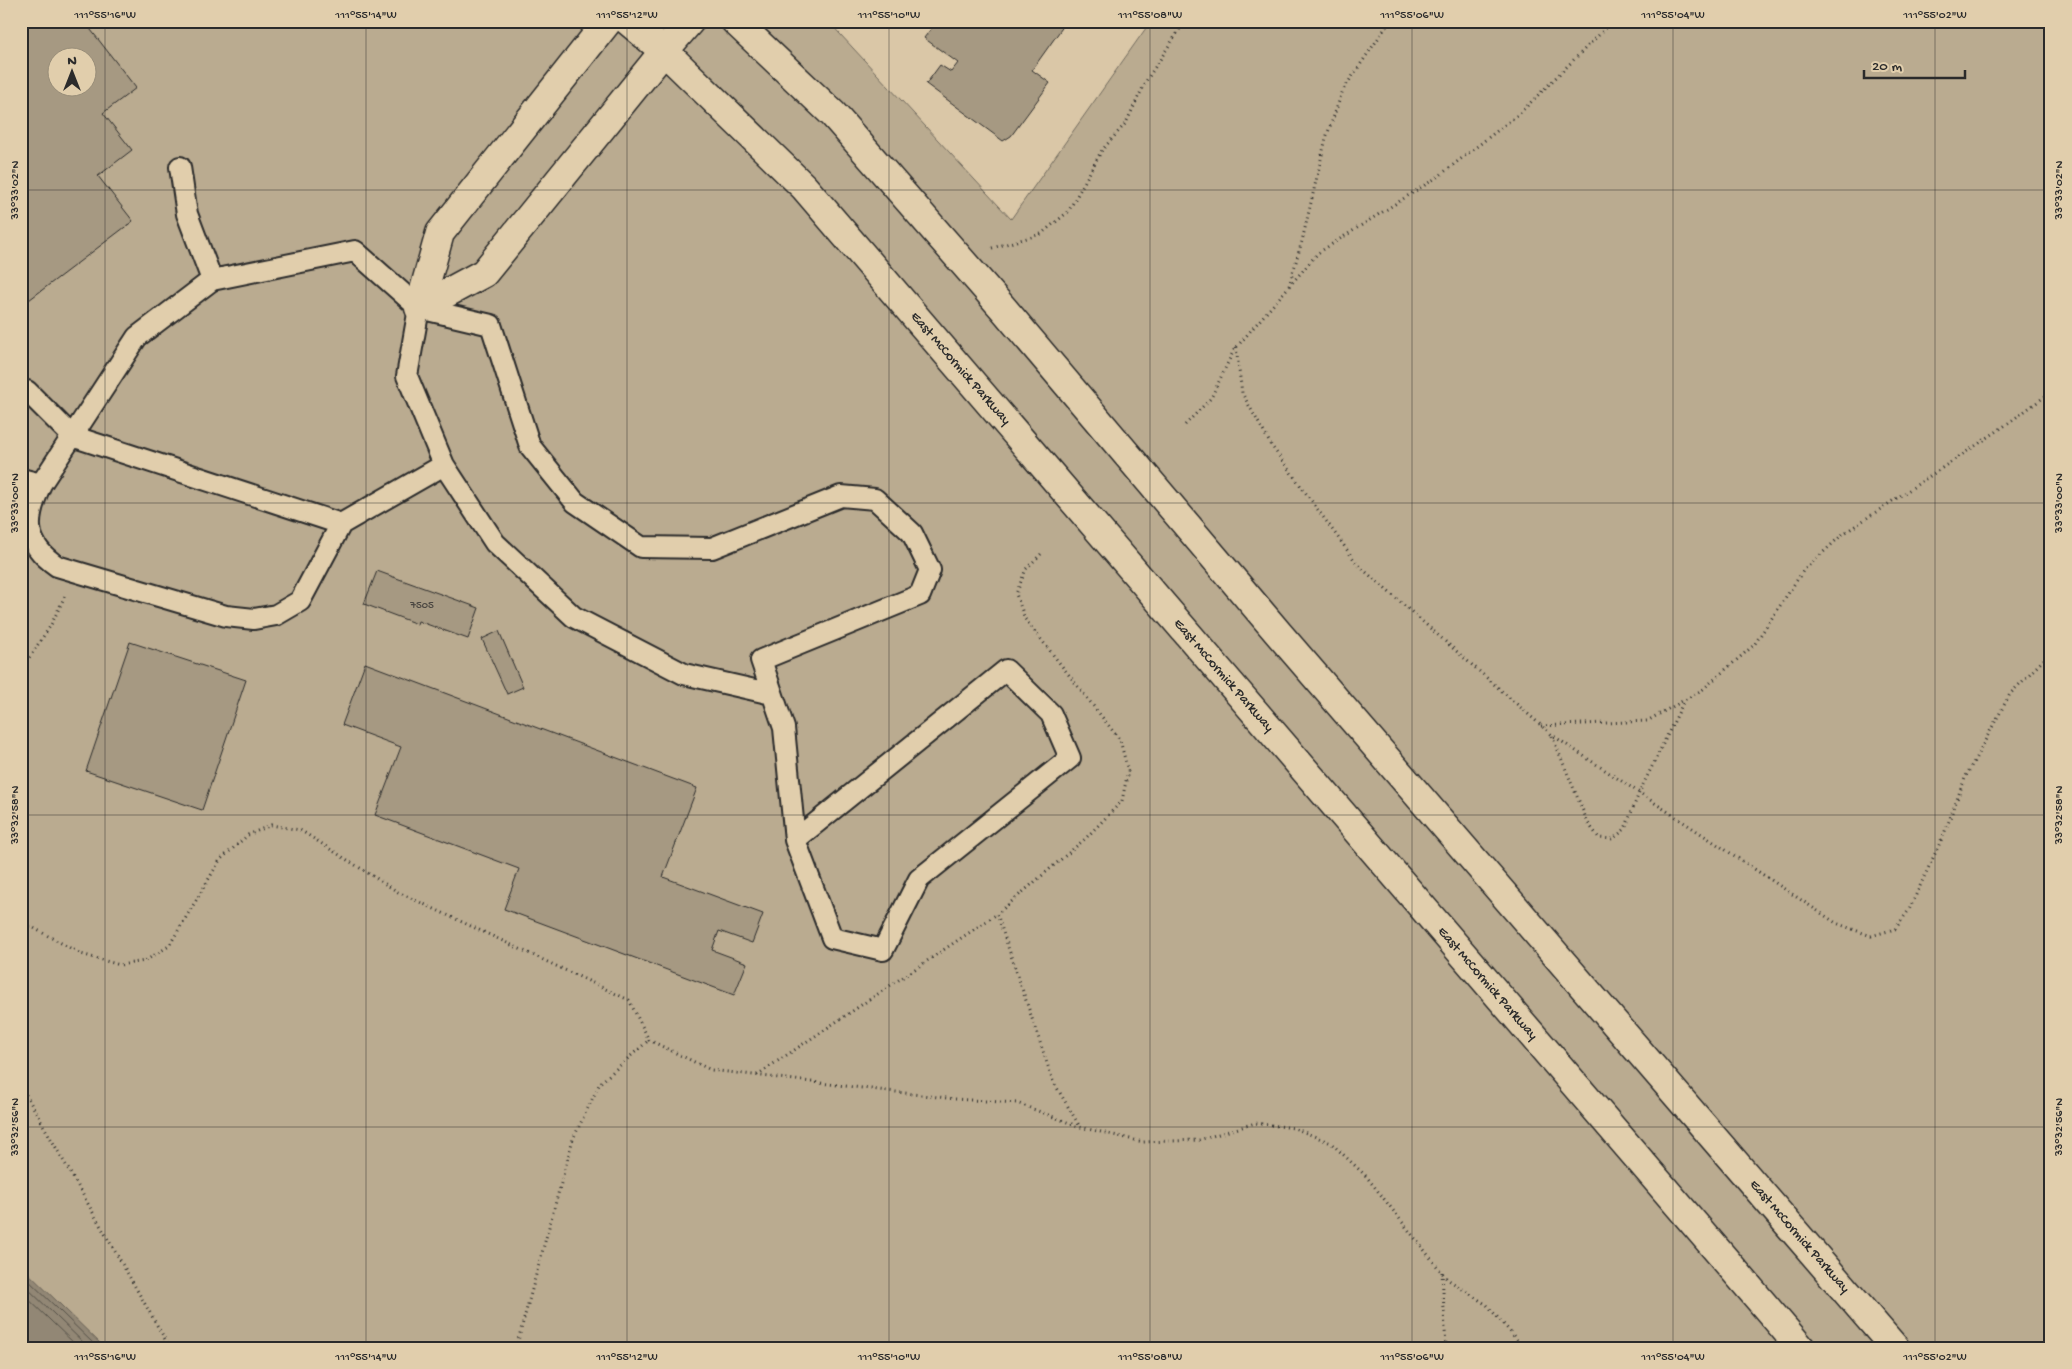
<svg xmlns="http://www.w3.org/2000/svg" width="2072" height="1369" viewBox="0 0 2072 1369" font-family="'Gochi Hand',sans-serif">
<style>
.green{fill:#baab90;stroke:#726b5e;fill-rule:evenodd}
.water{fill:#928774;stroke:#696257}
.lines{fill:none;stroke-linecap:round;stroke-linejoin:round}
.shore{stroke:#545048;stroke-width:1}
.building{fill:#a69982;stroke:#2b2b2b;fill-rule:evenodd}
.service-casing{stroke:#2b2b2b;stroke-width:24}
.minor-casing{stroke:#2b2b2b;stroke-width:31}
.secondary-casing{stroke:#2b2b2b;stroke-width:31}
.path{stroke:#2b2b2b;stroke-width:3;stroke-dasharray:1 4;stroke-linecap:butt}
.service{stroke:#e1ceac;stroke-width:20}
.minor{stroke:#e1ceac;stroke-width:28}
.secondary{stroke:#e1ceac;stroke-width:28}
.ticks{fill:none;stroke:#2b2b2b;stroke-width:1;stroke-opacity:0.45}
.labels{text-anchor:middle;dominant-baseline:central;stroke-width:4;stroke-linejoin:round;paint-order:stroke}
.number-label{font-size:11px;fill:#4a4641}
.street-label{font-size:14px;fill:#2b2b2b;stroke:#e1ceac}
.neatline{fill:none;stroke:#2b2b2b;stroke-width:2}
.ticks-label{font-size:12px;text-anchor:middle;fill:#2b2b2b}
</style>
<rect width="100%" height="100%" fill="#dac7a7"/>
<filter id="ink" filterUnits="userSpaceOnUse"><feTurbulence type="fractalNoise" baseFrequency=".02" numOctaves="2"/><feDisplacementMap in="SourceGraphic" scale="10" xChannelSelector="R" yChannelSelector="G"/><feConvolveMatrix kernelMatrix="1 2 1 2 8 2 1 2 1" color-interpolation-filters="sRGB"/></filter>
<g filter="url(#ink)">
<!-- green -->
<path class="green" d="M21,21H828L1011,219L1151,21H2051V1348H21ZM58,58H88V88H58Z"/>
<!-- water -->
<path class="water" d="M21,1266L105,1348H32L21,1339Z"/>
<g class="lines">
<!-- shore -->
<path class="shore" d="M21,1273L98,1348
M21,1282L89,1348
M21,1292L79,1348"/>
</g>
<!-- building -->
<path class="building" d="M21,21H84L136,88L103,113L132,150L98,176L133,221L21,306ZM58,58H88V88H58Z
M937,21H1058L1064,25L1032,70L1050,83L1011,136L1003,141L926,84L940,65L951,72L958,63L924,38Z
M377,571L479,608L468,639L418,621L417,624L364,604Z
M499,631L523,687L507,694L482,639Z
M130,642L246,680L202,810L86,771Z
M365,663L697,788L663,877L763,914L752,943L719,931L712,950L747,963L734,995L504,909L519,869L375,815L401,747L342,725Z"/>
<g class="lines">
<!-- service casing -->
<g class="service-casing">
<path id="service" d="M180,167L187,214L212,280L355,251L419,308L491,325L530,446L575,502L641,547L712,548L841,496L875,499L912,533L930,570L920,595L761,660L784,728L795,840L832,938L883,950L919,879L1070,758L1051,714L1006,670L795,840
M212,280L137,337L41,484C25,519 23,543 57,566L226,616L254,619L276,615L300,601L341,524L444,465L407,376L419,308
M21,392L27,391L72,436L341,524
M444,465L495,543L574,617L684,674L772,694
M21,479L41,484"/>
</g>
<!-- minor casing -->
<g class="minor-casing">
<path id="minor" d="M419,308L484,273L664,51L690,21
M419,308L440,233L608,21"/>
</g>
<!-- secondary casing -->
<g class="secondary-casing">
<path id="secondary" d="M628,21L664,51L804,187L1801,1348
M735,21L833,114L1002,307L1279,634L1895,1348"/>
</g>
<!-- path -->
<path class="path" d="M992,248L1041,234L1068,212L1102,150L1126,123L1146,81L1185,21
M1289,286L1302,241L1326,138L1343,90L1390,21
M1236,347L1242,393L1271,445L1358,565L1552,735L1836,923L1871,936L1895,929L1909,910L1944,834L1965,778L2010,694L2051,652
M1185,425L1211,398L1234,350L1318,253L1439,176L1520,113L1613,21
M1041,554L1026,569L1016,594L1025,619L1120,740L1128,771L1122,801L1085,839L997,914L1053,1081L1080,1127
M21,670L51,625L65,596
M1541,726L1647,721L1702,690L1754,645L1803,571L1843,534L1996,432L2051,392
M1552,736L1588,823L1599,838L1613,839L1625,829L1639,793L1684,701
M21,921L81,954L120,965L145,961L169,946L220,860L248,835L271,825L300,830L398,892L629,1000L649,1040L711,1070L955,1099L1017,1103L1080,1127L1143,1142L1199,1140L1255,1123L1294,1128L1331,1143L1366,1176L1447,1279L1487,1305L1524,1348
M757,1075L997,914
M21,1086L170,1348
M1442,1272L1446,1348
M516,1348L573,1139L600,1083L649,1040"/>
<!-- service -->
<use href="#service" class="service"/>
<!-- minor -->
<use href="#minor" class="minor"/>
<!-- secondary -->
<use href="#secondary" class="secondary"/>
</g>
</g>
<!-- ticks -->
<path class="ticks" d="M105,21V1348M366,21V1348M627,21V1348M889,21V1348M1150,21V1348M1412,21V1348M1673,21V1348M1935,21V1348M21,190H2051M21,503H2051M21,815H2051M21,1127H2051"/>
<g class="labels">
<!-- number labels -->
<g class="number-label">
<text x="422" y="606">7505</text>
</g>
<!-- street labels -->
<g class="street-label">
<text transform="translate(960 369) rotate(49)">East McCormick Parkway</text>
<text transform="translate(1223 676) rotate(49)">East McCormick Parkway</text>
<text transform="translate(1487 984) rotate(49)">East McCormick Parkway</text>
<text transform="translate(1799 1237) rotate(49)">East McCormick Parkway</text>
</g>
</g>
<!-- margin -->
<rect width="2072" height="1369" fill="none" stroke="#e1ceac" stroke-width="55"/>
<!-- north arrow -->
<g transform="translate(72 72)"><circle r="24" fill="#e1ceac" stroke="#988d78"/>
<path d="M0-4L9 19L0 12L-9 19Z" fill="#2b2b2b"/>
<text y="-8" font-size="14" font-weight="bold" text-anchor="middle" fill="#2b2b2b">N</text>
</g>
<!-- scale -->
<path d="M1864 70v8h101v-8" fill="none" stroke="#2b2b2b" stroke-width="2.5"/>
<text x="1872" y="70" font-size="15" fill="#2b2b2b" stroke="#e1ceac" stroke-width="4" paint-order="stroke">20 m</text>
<rect x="28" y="28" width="2016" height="1314" class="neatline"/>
<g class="ticks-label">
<text x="105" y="18">111°55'16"W</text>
<text x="366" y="18">111°55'14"W</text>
<text x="627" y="18">111°55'12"W</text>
<text x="889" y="18">111°55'10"W</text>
<text x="1150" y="18">111°55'08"W</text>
<text x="1412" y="18">111°55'06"W</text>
<text x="1673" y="18">111°55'04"W</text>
<text x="1935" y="18">111°55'02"W</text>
<text transform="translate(14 190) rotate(-90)" y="4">33°33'02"N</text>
<text transform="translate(2058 190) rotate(-90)" y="4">33°33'02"N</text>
<text transform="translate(14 503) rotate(-90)" y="4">33°33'00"N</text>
<text transform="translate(2058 503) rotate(-90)" y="4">33°33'00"N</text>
<text transform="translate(14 815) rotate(-90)" y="4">33°32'58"N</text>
<text transform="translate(2058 815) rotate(-90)" y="4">33°32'58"N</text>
<text transform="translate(14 1127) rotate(-90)" y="4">33°32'56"N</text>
<text transform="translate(2058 1127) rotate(-90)" y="4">33°32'56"N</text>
<text x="105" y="1360">111°55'16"W</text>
<text x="366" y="1360">111°55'14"W</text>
<text x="627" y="1360">111°55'12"W</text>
<text x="889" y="1360">111°55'10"W</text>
<text x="1150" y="1360">111°55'08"W</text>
<text x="1412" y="1360">111°55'06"W</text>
<text x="1673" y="1360">111°55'04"W</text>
<text x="1935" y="1360">111°55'02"W</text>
</g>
</svg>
